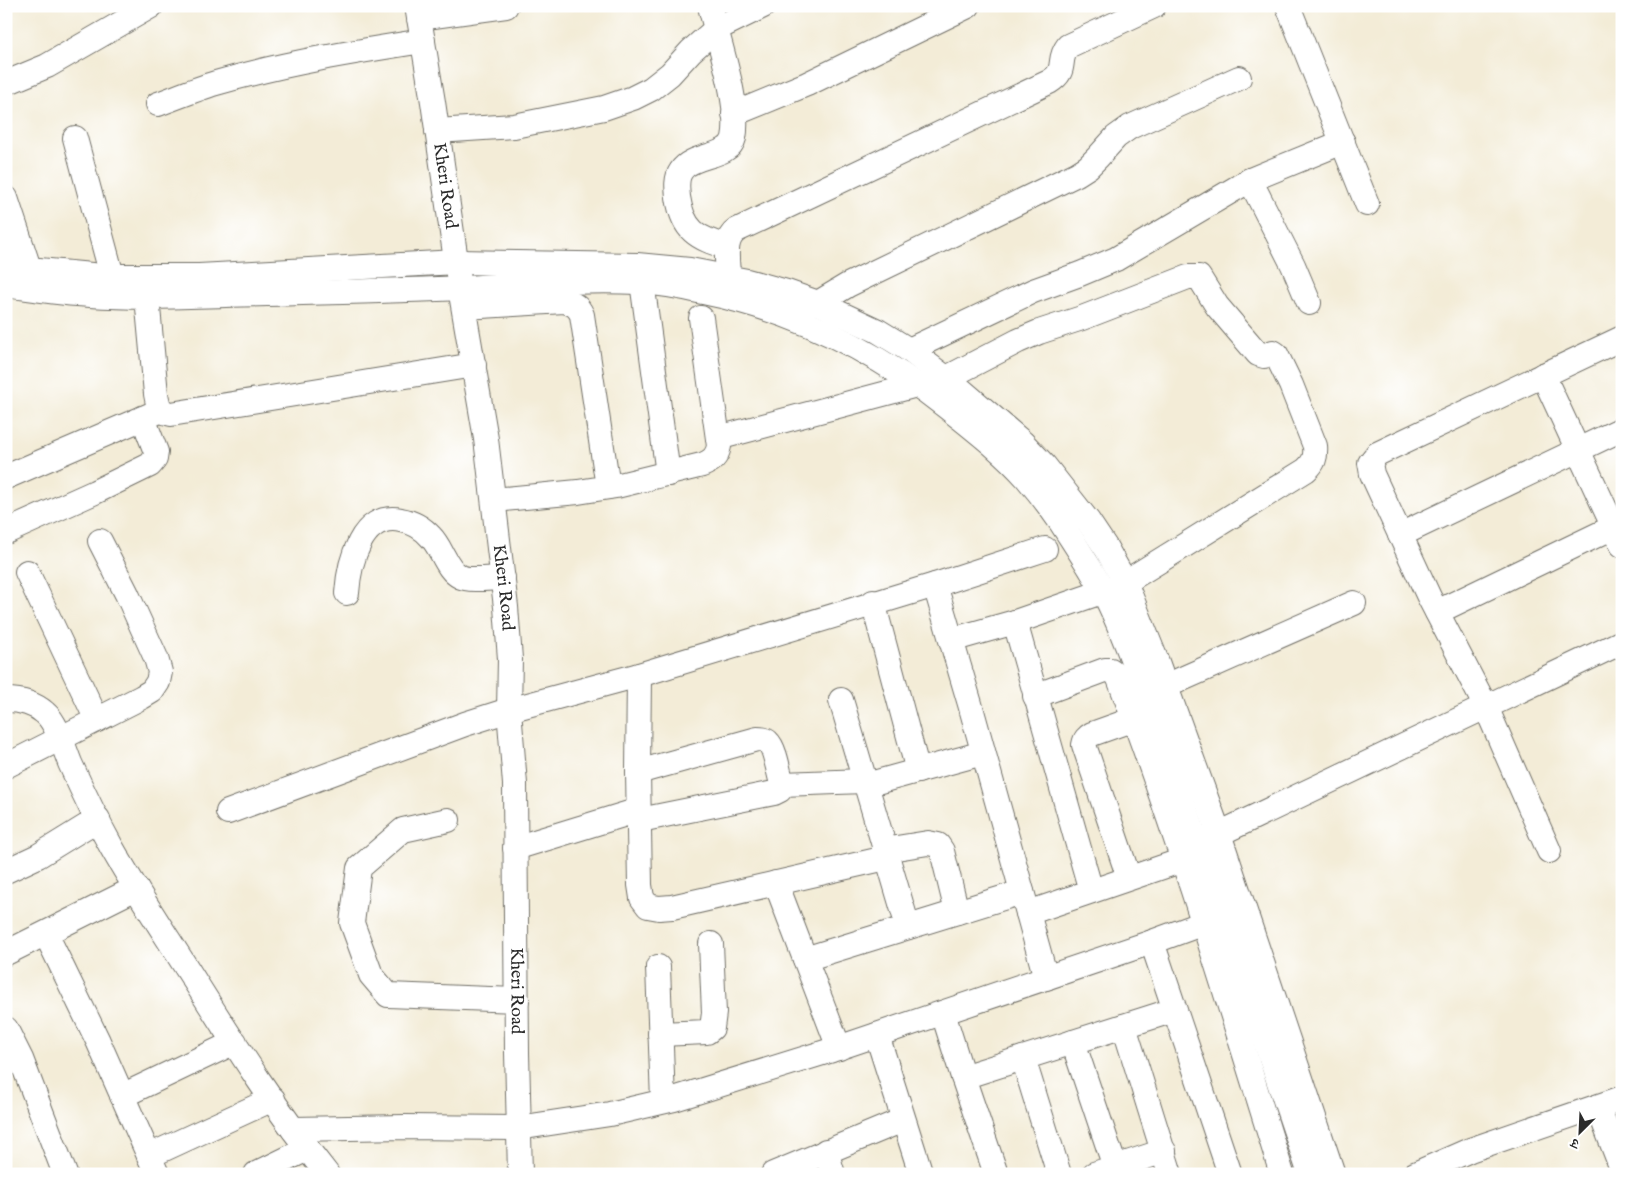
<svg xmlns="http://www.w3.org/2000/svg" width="1628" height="1180" viewBox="0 0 1628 1180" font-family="'IM FELL English','Noto Serif Devanagari',serif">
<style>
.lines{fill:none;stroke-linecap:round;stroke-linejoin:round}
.minor-casing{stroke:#716f67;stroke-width:26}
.minor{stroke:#fff;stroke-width:24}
.labels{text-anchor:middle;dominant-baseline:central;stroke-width:4;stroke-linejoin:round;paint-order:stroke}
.street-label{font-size:18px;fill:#2b2b2b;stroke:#fff}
</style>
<rect width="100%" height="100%" fill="#fff"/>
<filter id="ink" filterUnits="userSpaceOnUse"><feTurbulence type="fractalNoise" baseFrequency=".02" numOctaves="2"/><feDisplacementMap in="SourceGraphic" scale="10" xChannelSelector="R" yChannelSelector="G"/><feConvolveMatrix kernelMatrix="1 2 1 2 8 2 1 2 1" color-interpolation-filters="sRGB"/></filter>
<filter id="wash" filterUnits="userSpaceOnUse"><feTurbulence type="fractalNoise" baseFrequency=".0096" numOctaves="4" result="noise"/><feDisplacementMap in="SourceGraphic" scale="20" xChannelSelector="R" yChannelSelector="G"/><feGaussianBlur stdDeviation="1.12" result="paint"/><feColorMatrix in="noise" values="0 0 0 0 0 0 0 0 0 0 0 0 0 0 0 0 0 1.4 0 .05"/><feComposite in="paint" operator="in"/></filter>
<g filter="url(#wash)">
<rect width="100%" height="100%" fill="#f3ecd7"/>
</g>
<g filter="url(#ink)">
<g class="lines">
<!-- minor casing -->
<g class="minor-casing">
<g id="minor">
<path id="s1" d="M417,6L433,102L460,288L486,439L506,607L510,659L509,710L515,784L517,1053L520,1174"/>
<path d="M710,6C718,40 741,106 734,138C729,159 692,153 681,171C676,178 677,188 678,197C683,231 697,238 727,247"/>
<path d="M1288,6L1367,204"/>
<path d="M419,18L506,6"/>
<path d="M6,83L47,66L151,6"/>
<path d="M158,104C177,97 196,89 216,83C284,63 353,52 423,41"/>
<path d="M734,114L807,84L968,6"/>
<path d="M437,131L514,126L604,108L633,98L651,89L670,74L691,51L716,29L763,6"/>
<path d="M75,138L112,276"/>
<path d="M1250,180L1293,265L1309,303"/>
<path d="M6,198L29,268"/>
<path d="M6,265L39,270L102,276H199L457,262L637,265L690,270L747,281L787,292L818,303L878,331L909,350L959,388L1022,442L1044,465L1088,521L1106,548L1125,582L1157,662L1217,828L1333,1174"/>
<path d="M728,277C728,261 722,240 737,230L1049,82C1069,70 1056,61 1068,46L1154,6"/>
<path d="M642,282L668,474"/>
<path d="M6,285C34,289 62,294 90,295C149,299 208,295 267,294C332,292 397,291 462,288C521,285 580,279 638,282C660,283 682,287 703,292C793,310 876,351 948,408C975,430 1003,451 1026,477C1039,492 1051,508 1062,524C1076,546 1091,568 1103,591C1116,616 1126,642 1136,669L1223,916L1310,1174"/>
<path d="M147,297L156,394C158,405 159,412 171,414L474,365"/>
<path d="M818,303L848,285L1077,174L1088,167L1098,157L1116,137L1130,127L1239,78"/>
<path d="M464,307L564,301C574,304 578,306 582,315L608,487"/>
<path d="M909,350L1033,291L1080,274L1116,259L1250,180L1343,142"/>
<path d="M1543,375L1622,545"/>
<path d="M935,384L1018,341L1039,332L1082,318L1188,277H1199L1217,306L1258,354L1264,356L1273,352L1276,354L1291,385L1315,446C1316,457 1314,463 1306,470L1119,586L1015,622L951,640"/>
<path d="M718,438L917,385"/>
<path d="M6,477L157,412"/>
<path d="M494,500L578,492L616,486L702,465C712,461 717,457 719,446L701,318"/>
<path d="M6,532L95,492L150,465L155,459L156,452L143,418"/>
<path d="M1400,535L1622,429"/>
<path d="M27,572L97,720"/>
<path d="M935,585L970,704L1046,978"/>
<path d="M347,593C349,564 361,511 401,520C413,522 423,528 431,537C442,548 446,570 461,577C470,581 492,578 503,578"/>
<path d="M873,602L918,771"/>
<path d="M1437,612L1622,523"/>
<path d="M1015,622L1091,891"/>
<path d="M639,675L638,772L640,885L642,898L648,906L659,908L672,907L886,858"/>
<path d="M1166,686L1354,603"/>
<path d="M1035,696L1105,670H1111L1118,676C1180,840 1230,1007 1282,1174"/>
<path d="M6,700C20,700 34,703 45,713C57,723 64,748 70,763C83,792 97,821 112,848C138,894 168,938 196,983C237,1048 279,1114 327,1174"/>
<path d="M841,700L908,927"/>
<path d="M6,766L142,697L152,691L158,682L160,672L156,658L127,594L100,541"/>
<path d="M638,772L757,739C761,739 765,739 768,742C775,748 779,774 782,784L780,790L774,793L640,820"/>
<path d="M782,784L864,781"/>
<path d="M866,785L983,753"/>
<path d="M228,812L465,724L509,710L639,675L935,585L1045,549"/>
<path d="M448,820L403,830L359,868L352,923L371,975L388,995L517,1000"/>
<path d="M1206,840L1622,642"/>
<path d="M515,848L639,810"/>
<path d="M884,850L928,843L938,845L942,851L957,912"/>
<path d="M1549,851L1486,707L1429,597L1372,474L1370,463L1377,454L1622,338"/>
<path d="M6,871L38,856L98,819"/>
<path d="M1129,878L1084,745C1085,739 1087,737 1092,734L1134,719"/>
<path d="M776,883L839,1048"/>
<path d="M1028,913L1183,860"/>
<path d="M46,934L98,1041L157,1174"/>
<path d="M1152,942L1230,1174"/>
<path d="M6,953L136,888"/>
<path d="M805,959L1022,892"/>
<path d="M658,967L663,1101"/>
<path d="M943,1013L963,1077L996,1174"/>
<path d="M1124,1026L1170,1174"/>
<path d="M6,1029L21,1059L65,1174"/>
<path d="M660,1034L707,1032L712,1028L714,1013L711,944"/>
<path d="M877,1035L921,1174"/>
<path d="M1073,1042L1115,1167"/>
<path d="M1023,1058L1059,1174"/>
<path d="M963,1077L1174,1010"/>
<path d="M122,1096L235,1042"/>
<path d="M1598,1107L1622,1169"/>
<path d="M293,1129L405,1127L518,1128L610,1114L674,1099L832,1050L1152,942L1223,916"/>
<path d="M826,1151L833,1174"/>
<path d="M149,1156L273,1099"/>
<path d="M256,1174L307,1149"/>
<path d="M773,1174L903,1120"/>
<path d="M1094,1174L1164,1151"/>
<path d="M1415,1174L1470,1150L1622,1098"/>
</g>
</g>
<!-- minor -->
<use href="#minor" class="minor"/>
</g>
</g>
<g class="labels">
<!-- street labels -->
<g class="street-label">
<text stroke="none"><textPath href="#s1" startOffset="182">Kheri Road</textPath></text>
<text stroke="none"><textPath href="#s1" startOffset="588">Kheri Road</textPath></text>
<text stroke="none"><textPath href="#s1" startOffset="992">Kheri Road</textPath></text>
</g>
</g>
<!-- margin -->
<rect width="1628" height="1180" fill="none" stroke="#fff" stroke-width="25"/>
<!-- north arrow -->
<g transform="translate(1580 1132) rotate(204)" stroke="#ffffff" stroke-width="4" paint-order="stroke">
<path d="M0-4L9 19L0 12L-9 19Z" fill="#2b2b2b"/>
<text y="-8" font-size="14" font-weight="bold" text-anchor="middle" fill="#2b2b2b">उ</text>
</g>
</svg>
